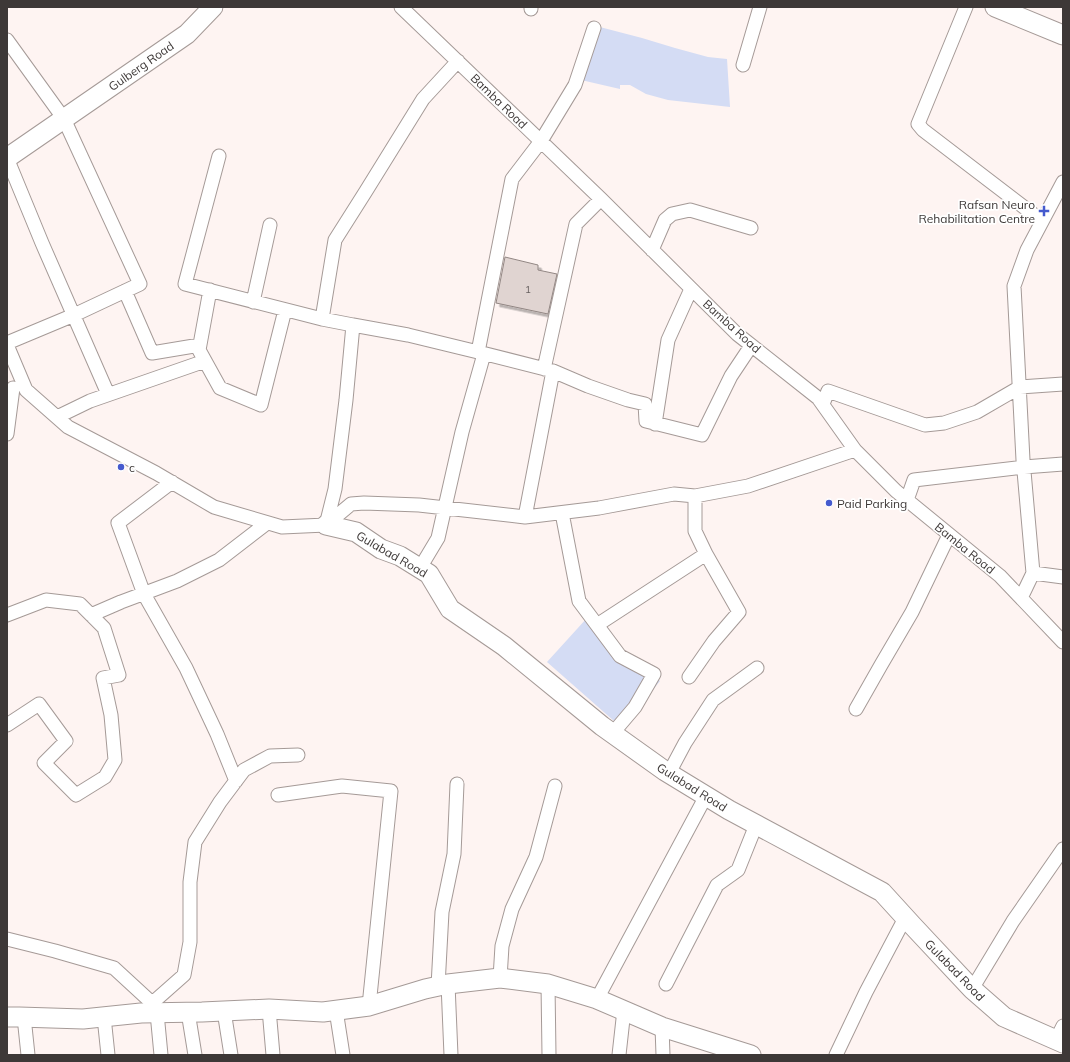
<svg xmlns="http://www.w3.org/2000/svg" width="1070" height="1062" viewBox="0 0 1070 1062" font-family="Mulish,sans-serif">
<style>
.green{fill:#d4dcf4}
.building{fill:#e0d4d1;stroke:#928784;filter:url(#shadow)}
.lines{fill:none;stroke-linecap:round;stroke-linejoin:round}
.street-casing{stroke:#a59a97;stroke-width:15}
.secondary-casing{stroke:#a59a97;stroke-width:21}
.street{stroke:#fff;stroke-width:13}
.secondary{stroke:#fff;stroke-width:19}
.poi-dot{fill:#455ace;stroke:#fff;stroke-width:1.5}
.labels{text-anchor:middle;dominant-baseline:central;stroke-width:3.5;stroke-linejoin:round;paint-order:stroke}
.number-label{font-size:10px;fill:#665f5e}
.street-label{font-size:12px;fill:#3d3837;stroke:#fff}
.poi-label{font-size:12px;fill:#3d3837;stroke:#fff;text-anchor:start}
</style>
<defs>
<filter id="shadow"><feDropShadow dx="3.5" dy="3.5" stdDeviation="0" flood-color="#0004"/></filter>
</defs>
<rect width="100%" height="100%" fill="#fef4f2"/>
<!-- green -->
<path class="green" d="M596,26L642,38L675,48L708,57L727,59L730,107L668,100L646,94L630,85H620V89L581,80Z
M587,618L660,681L622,728L547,662Z"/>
<!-- building -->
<path class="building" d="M505,257L538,265V270L557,274L548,314L496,303Z"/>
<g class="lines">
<!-- street casing -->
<g class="street-casing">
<path id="street" d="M401,7L601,199L737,334L818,398L855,450L896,491L1000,576L1063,642
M966,7L918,124L923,130L1042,221
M531,9V7
M7,40L64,119L140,284L74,315L7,343
M743,65L760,7
M7,158L42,243L108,394
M652,250L665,220L672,214L690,210L751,228
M210,290L199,350L220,388L261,405L285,310
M125,291L152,353L200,345
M253,302L270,225
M322,319L335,240L366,191L423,99L458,61
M353,325L408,335L478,352L512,179L541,141L575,85L594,28
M7,345L26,390L68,427L156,473L214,507L282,527L326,525L335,489L346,400L353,325L322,319L185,284L219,156
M478,352L553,371L588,386L628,400L645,404L646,421L702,435L731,376L751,346
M544,369L576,224L601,199
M823,404L828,391L925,425L944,423L977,412L1020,387L1063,384
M57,417L90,401L205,361
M655,424L668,340L691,289
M7,434L13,388
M172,482L118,523L144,594L186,668L217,734L236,781
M907,500L914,480L1024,467L1063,464
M562,513L579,601L620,656L654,674L635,707L612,734
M525,517L553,371
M326,525L351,504L364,503L419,505L525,517L599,508L674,494L695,496L748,486L855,450
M420,568L438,538L462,432L484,354
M1033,573L1063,577
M1021,598L1033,573L1023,460L1014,286L1027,250L1063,182
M7,615L46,600L80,604L104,628L119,675L103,678L111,715L115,760L105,777L76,795L44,763L66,741L39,704L7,725
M91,615L121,602L177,581L219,560L267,523
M597,625L706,554L695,531V496
M689,677L714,641L739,612L706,554
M856,709L881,665L912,612L949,535
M669,773L685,743L713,700L757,668
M278,795L342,786L391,791L369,1006
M7,939L55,951L114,968L152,1003
M500,978L502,946L512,909L536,857L555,786
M448,984L451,1055
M548,984L549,1055
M666,984L717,885L738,870L756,825
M438,986L442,912L454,854L457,784
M972,989L1013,921L1063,849
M597,999L706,796
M269,1009L273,1055
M336,1010L343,1055
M224,1011L231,1055
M188,1012L195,1055
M141,1013L184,975L190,942V882L195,842L220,802L244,770L270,756L298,755
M157,1013L161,1055
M24,1017L28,1055
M104,1017L108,1055
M662,1027L663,1055
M1056,1040L1063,1026
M619,1055L624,1010
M836,1055L866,992L905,918"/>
</g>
<!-- secondary casing -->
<g class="secondary-casing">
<path id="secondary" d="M995,7L1063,35
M7,158L187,34L213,7
M326,525L356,532L381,549L400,556L429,574L450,609L504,646L602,726L665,771L729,810L882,892L913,926L972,989L1004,1017L1063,1043
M7,1017H19L83,1019L141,1013L202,1012L269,1009L323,1012L369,1006L425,989L448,984L500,978L548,984L597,999L662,1027L751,1055"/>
</g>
<!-- street -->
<use href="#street" class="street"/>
<!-- secondary -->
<use href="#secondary" class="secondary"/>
</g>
<!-- markers -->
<g class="poi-dot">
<path d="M1042 205h4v4h4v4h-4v4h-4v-4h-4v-4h4z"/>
<circle cx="121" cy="467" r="4"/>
<circle cx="829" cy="503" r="4"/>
</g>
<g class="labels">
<!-- number labels -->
<g class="number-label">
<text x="528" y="289">1</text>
</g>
<!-- street labels -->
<g class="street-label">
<text transform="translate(141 66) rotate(-35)">Gulberg Road</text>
<text transform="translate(499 101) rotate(44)">Bamba Road</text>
<text transform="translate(732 326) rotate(42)">Bamba Road</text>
<text transform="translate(965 548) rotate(39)">Bamba Road</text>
<text transform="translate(392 554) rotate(30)">Gulabad Road</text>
<text transform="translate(692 787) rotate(32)">Gulabad Road</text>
<text transform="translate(955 970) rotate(46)">Gulabad Road</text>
</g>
<!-- poi labels -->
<g class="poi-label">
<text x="1035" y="204" text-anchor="end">Rafsan Neuro<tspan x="1035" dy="14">Rehabilitation Centre</tspan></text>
<text x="129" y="467">c</text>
<text x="837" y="503">Paid Parking</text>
</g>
</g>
<!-- border -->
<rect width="1070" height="1062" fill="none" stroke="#3d3837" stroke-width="16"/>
</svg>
